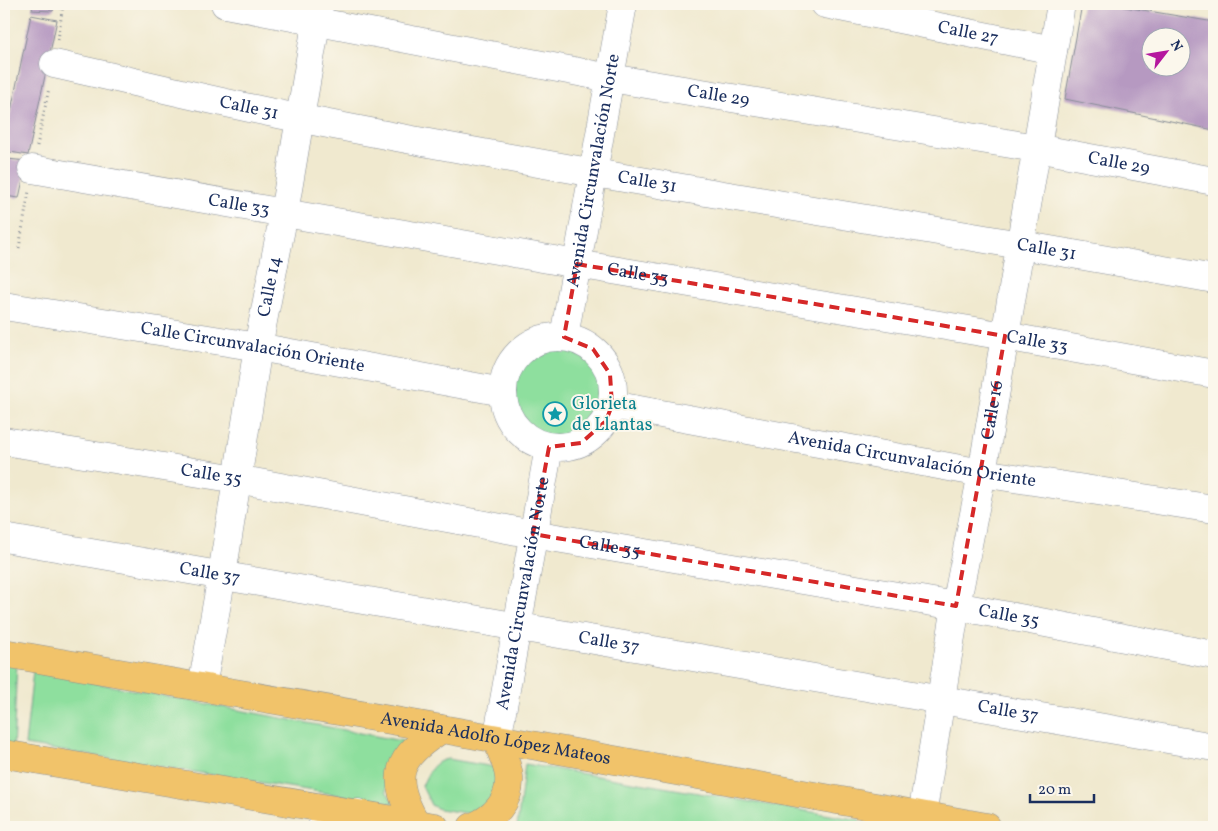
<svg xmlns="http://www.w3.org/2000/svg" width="1218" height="831" viewBox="0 0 1218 831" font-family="Vollkorn,serif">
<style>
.green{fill:#8edf9e;stroke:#54877e}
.building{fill:#b699c1;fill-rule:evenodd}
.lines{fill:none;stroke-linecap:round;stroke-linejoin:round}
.minor-casing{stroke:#868c96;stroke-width:29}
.major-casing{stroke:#868c96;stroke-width:29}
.path{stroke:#868c96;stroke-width:3;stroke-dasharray:1 4;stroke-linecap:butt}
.minor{stroke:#fff;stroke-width:28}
.major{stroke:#f1c36a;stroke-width:28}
.marked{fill:none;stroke:#d62828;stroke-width:4;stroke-dasharray:10 6;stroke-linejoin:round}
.labels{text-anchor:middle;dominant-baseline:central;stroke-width:4;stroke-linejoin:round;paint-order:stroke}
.street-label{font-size:18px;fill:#1b2f5e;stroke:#fbf7ec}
.culture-label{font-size:18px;fill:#0d838f;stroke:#fbf7ec;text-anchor:start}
</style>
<rect width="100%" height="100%" fill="#fbf7ec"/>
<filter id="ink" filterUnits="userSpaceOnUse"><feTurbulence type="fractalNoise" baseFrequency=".02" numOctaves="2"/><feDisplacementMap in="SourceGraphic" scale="10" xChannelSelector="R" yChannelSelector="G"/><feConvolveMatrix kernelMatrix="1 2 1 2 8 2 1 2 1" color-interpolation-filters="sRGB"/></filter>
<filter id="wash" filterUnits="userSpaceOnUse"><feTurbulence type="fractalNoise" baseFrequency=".0096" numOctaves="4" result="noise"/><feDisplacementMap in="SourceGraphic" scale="20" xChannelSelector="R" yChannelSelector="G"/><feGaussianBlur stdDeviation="1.12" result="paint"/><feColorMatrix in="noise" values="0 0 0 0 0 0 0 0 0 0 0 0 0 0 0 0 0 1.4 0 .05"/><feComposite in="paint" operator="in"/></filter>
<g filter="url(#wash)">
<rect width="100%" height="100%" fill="#f0e9cf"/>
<!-- green -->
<path class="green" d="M502 395a52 52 0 1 1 104 0a52 52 0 1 1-104 0Z
M4,659L17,661L13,751L4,749Z
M33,671L407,742L389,775L386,791L395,804L25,745Z
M448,759L494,767L507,780L486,816L439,809L431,805L422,786C428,773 433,761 448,759Z
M525,764L860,820V827H517Z"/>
<g id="blocks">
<!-- building -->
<path class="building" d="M33,4H55L53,11L32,10Z
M1082,4H1107L1214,22V130L1065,99ZM1150,38H1180V68H1150Z
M31,15L57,20L28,155L4,151V144Z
M7,159L27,161L19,198L4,196V173Z"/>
</g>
</g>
<g filter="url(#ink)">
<use href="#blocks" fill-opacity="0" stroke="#868c96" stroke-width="1"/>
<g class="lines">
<!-- minor casing -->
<g class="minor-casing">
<g id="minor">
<path id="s1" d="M225,4L610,78L1036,148L1214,181"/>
<path id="s2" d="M825,4L1053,50"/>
<path id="s3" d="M54,64C137,82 220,103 303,119C606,179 911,224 1214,279"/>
<path id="s4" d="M32,169L577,264L1005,336L1214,374"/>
<path id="s5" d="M4,306L258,347L503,392"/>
<circle cx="558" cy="392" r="55"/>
<path id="s6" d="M564,337L623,4"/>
<path id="s7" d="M612,405L982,473L1214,509"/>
<path id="s8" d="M4,441L237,479L533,534L956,606L1214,655"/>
<path id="s9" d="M4,538L1214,747"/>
<path id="s10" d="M202,687L222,575L258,347L284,213L319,6"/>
<path id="s11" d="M497,740L549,447"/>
<path id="s12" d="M922,816L956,606L982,473L1061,4"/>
<path d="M322,827L358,813"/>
</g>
</g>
<!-- major casing -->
<g class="major-casing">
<g id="major">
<path id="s13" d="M4,653L442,729L987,827"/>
<path d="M4,754L435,827"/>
<path d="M417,825C389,777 396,757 442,729"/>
<path d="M472,827C493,819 511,801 509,777C508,765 501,752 497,740"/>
</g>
</g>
<!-- path -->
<path class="path" d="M58,40L63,4
M37,146L49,88
M19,248L29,191"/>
<!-- minor -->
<use href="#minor" class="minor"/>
<!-- major -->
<use href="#major" class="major"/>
</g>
</g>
<!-- marked area -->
<path class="marked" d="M577,264L1005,336L956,606L533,534L549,447L581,443L606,421L612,405L610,374L593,349L564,337Z"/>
<!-- icons -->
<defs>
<g id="sight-ring" transform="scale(1.25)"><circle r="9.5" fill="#fbf7ec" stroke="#0f9aa8" stroke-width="1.5"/><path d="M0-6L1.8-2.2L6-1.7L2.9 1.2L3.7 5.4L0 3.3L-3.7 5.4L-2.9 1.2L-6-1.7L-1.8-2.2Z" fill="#0f9aa8"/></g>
</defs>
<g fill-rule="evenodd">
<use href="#sight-ring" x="555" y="414"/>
</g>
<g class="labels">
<!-- street labels -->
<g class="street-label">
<text stroke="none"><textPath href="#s2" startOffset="146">Calle 27</textPath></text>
<text stroke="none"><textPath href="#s1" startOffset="502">Calle 29</textPath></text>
<text stroke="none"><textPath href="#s3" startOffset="200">Calle 31</textPath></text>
<text stroke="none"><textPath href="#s1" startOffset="908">Calle 29</textPath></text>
<text stroke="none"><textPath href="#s6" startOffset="169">Avenida Circunvalación Norte</textPath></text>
<text stroke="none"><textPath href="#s3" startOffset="605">Calle 31</textPath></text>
<text stroke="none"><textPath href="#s4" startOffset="210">Calle 33</textPath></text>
<text stroke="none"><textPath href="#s3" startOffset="1010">Calle 31</textPath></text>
<text stroke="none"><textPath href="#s4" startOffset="615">Calle 33</textPath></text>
<text stroke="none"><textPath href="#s10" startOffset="406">Calle 14</textPath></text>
<text stroke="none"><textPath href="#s4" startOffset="1020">Calle 33</textPath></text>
<text stroke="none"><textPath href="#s5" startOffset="252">Calle Circunvalación Oriente</textPath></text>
<text stroke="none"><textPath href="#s12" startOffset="412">Calle 16</textPath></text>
<text stroke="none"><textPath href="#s7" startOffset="305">Avenida Circunvalación Oriente</textPath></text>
<text stroke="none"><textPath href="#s8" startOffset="210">Calle 35</textPath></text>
<text stroke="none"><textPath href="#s8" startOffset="615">Calle 35</textPath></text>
<text stroke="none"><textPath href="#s9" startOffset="209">Calle 37</textPath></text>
<text stroke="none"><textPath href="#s11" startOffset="149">Avenida Circunvalación Norte</textPath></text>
<text stroke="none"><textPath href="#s8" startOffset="1020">Calle 35</textPath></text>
<text stroke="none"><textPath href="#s9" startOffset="614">Calle 37</textPath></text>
<text stroke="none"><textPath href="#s9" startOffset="1019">Calle 37</textPath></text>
<text stroke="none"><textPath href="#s13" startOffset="499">Avenida Adolfo López Mateos</textPath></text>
</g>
<!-- culture labels -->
<g class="culture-label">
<text x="572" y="404">Glorieta<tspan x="572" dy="21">de Llantas</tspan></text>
</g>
</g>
<!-- margin -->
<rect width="1218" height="831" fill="none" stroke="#fbf7ec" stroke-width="20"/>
<!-- north arrow -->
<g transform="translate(1166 52) rotate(59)"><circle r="24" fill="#fbf7ec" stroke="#a1a7b3"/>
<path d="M0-4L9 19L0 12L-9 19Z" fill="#b5179e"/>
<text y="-8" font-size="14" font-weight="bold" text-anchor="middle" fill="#1b2f5e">N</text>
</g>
<!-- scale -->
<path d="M1030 794v8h64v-8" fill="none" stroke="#1b2f5e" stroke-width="2.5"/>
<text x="1038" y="794" font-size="15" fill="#1b2f5e" stroke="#fbf7ec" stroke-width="4" paint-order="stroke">20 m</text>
</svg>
